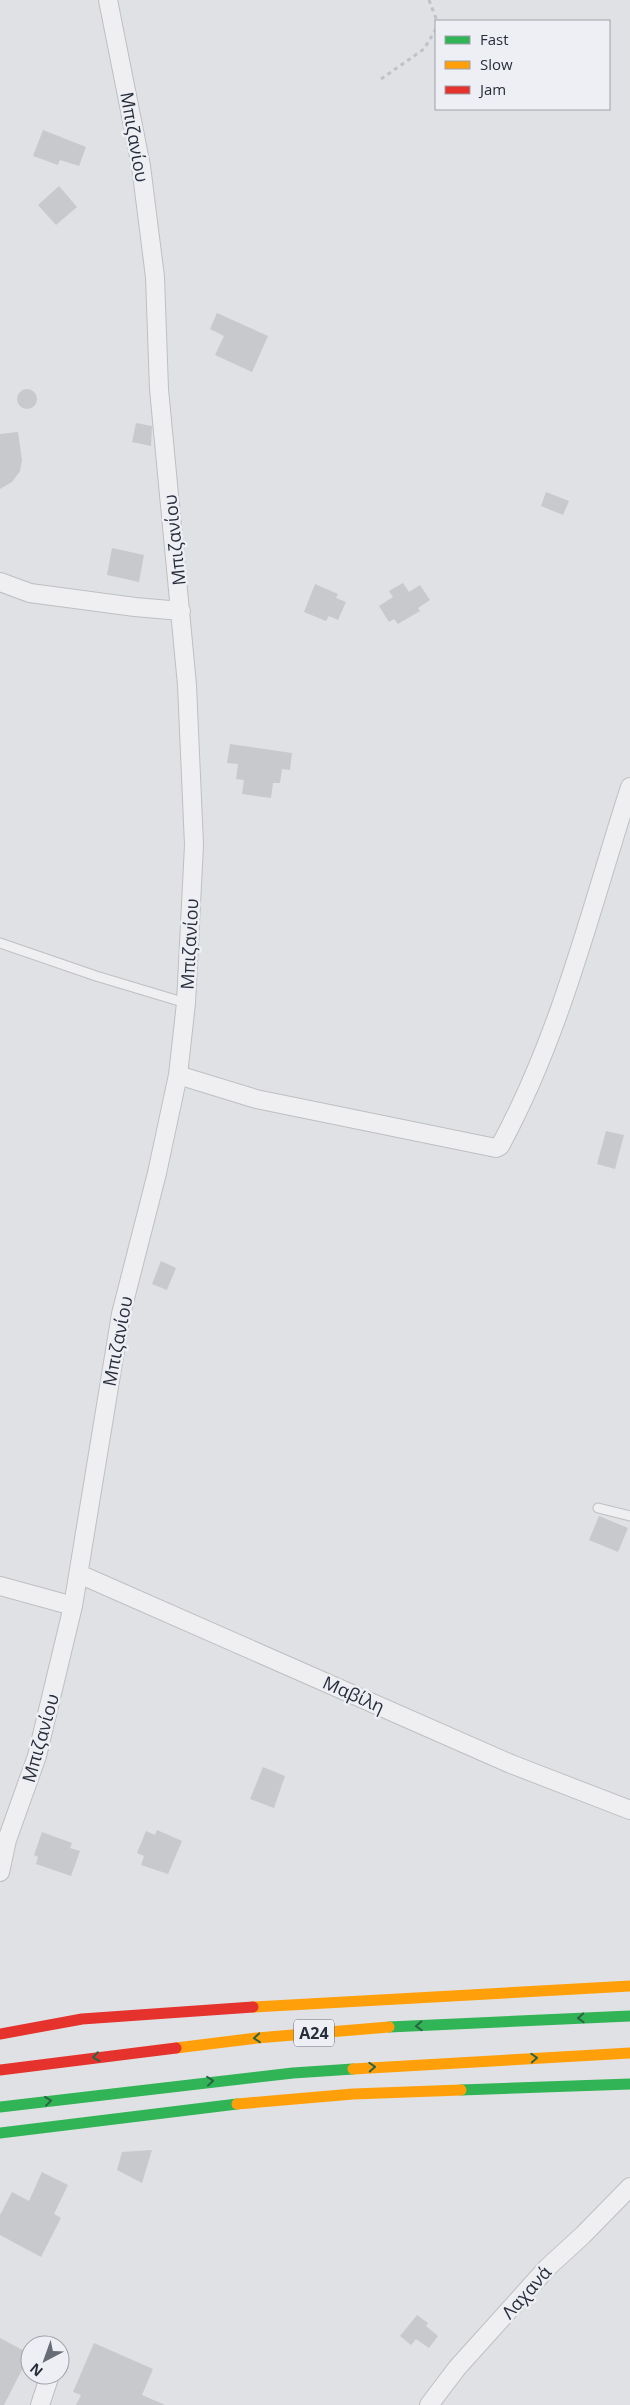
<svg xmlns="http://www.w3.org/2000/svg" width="630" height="2405" viewBox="0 0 630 2405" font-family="'Open Sans',sans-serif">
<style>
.building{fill:#c8c9cc}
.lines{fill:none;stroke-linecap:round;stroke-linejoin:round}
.lane-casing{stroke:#bebfc2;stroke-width:11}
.street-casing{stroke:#bebfc2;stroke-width:20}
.path{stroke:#c1c2c7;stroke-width:3;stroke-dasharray:4 4;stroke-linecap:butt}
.lane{stroke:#efeff1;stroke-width:9}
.street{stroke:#efeff1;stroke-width:18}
.fast{stroke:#30b455;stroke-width:11}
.slow{stroke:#ff9f0a;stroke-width:11}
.jam{stroke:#e5322d;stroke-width:11}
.oneway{stroke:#2b6345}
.labels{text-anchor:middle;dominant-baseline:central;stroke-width:5;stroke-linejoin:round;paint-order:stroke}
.shield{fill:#edeff4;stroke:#636772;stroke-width:1}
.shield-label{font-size:16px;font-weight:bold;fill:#282d3b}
.street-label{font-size:18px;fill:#282d3b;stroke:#edeff4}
</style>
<rect width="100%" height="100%" fill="#e0e1e4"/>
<!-- building -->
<path class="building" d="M43,130L86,147L79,166L60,160L58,165L33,156Z
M59,186L77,207L56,225L38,205Z
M217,313L268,336L252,372L215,355L224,336L210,329Z
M17 399a10 10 0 1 1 20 0a10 10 0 1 1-20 0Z
M136,423L152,426L151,446L132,442Z
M18,432L22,460L20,471L12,482L0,489V434Z
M546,492L569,501L563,515L541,506Z
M112,548L144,555L139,582L107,575Z
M403,583L409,592L420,585L430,600L418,608L420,611L398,624L394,619L389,622L379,606L393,597L389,591Z
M315,584L338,594L336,598L346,602L338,620L329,616L326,621L304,612Z
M230,744L292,753L290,770L282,769L280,783H273L271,798L242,794L244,780L236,779L238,764L227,763Z
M606,1131L624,1135L615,1169L597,1164Z
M161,1261L176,1268L167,1290L152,1284Z
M599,1516L628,1528L618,1552L589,1540Z
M263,1767L285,1776L274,1808L250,1799Z
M157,1830L182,1841L168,1874L141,1865L144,1856L137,1853L146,1831L155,1835Z
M42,1832L72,1843L70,1848L80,1851L71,1876L36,1864L38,1857L34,1855Z
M152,2150L142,2183L117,2170L122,2152Z
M42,2172L68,2185L54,2214L61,2218L41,2257L0,2235V2215L12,2192L29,2201Z
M417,2315L428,2323L426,2326L438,2336L429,2348L416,2339L411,2345L400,2336Z
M0,2338L30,2354L4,2405H0Z
M94,2343L153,2369L142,2395L165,2405H76L81,2395L73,2392Z"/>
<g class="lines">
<!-- lane casing -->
<g class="lane-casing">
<path id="lane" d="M0,943L96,976L186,1003
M598,1508L630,1516"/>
</g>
<!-- street casing -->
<g class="street-casing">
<path id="street" d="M0,582L30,593L135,607L181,611
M178,1075L256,1099L496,1148L500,1146C561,1034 591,908 630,787
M79,1574L511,1764L630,1810
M0,1586L73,1606
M0,1872L7,1840L37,1756L73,1606L121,1314L157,1173L178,1075L186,1003L194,845L187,685L159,389L155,277L141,166L108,0
M40,2405L50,2375
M429,2405L457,2368L547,2268L583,2235L630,2187"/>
</g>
<!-- path -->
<path class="path" d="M429,0L437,21
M381,79L424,49L436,29"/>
<!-- lane -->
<use href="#lane" class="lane"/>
<!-- street -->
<use href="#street" class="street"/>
<!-- fast -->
<path class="fast" d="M389,2027L630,2016
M461,2090L630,2084
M0,2107L293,2073L353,2069
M0,2133L237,2104"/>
<!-- slow -->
<path class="slow" d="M253,2007L630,1986
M176,2048L257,2038L389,2027
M353,2069L630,2053
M237,2104L353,2094L461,2090"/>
<!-- jam -->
<path class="jam" d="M0,2034L82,2019L253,2007
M0,2070L176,2048"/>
</g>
<!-- one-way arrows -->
<defs><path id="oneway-chevron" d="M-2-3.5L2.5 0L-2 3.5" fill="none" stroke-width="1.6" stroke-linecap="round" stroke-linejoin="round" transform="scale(1.25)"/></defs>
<g class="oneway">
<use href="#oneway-chevron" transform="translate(581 2018) rotate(177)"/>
<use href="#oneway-chevron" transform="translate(419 2026) rotate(177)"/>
<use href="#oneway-chevron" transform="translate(257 2038) rotate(175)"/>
<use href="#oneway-chevron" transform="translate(96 2057) rotate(172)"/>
<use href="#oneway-chevron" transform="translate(534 2058) rotate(-3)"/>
<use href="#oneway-chevron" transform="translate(372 2067) rotate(-3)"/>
<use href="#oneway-chevron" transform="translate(210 2081) rotate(-6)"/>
<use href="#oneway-chevron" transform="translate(48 2101) rotate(-7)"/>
</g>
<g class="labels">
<!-- shield labels -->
<rect class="shield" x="294" y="2019.5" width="40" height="27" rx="4"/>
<g class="shield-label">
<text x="314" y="2033">Α24</text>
</g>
<!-- street labels -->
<g class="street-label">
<text transform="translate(135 137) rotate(80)">Μπιζανίου</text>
<text transform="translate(174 540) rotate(-96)">Μπιζανίου</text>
<text transform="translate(189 944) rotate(-87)">Μπιζανίου</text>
<text transform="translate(117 1341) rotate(-79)">Μπιζανίου</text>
<text transform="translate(354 1694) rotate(24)">Μαβίλη</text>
<text transform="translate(40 1738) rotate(-74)">Μπιζανίου</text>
<text transform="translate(526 2292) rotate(-48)">Λαχανά</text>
</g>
</g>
<!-- legend -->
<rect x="435" y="20" width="175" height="90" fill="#edeff4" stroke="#9ea1aa"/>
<rect x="445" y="36" width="25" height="8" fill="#30b455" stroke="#9ea1aa"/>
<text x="480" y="45" font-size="15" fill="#282d3b">Fast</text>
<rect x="445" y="61" width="25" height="8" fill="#ff9f0a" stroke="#9ea1aa"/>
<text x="480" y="70" font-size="15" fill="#282d3b">Slow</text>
<rect x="445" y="86" width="25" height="8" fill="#e5322d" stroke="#9ea1aa"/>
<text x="480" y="95" font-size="15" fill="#282d3b">Jam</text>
<!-- north arrow -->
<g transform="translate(45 2360) rotate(221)"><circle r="24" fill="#edeff4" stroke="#9ea1aa"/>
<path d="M0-4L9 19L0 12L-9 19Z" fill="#686c76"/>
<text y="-8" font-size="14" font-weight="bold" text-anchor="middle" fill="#282d3b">N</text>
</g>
</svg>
